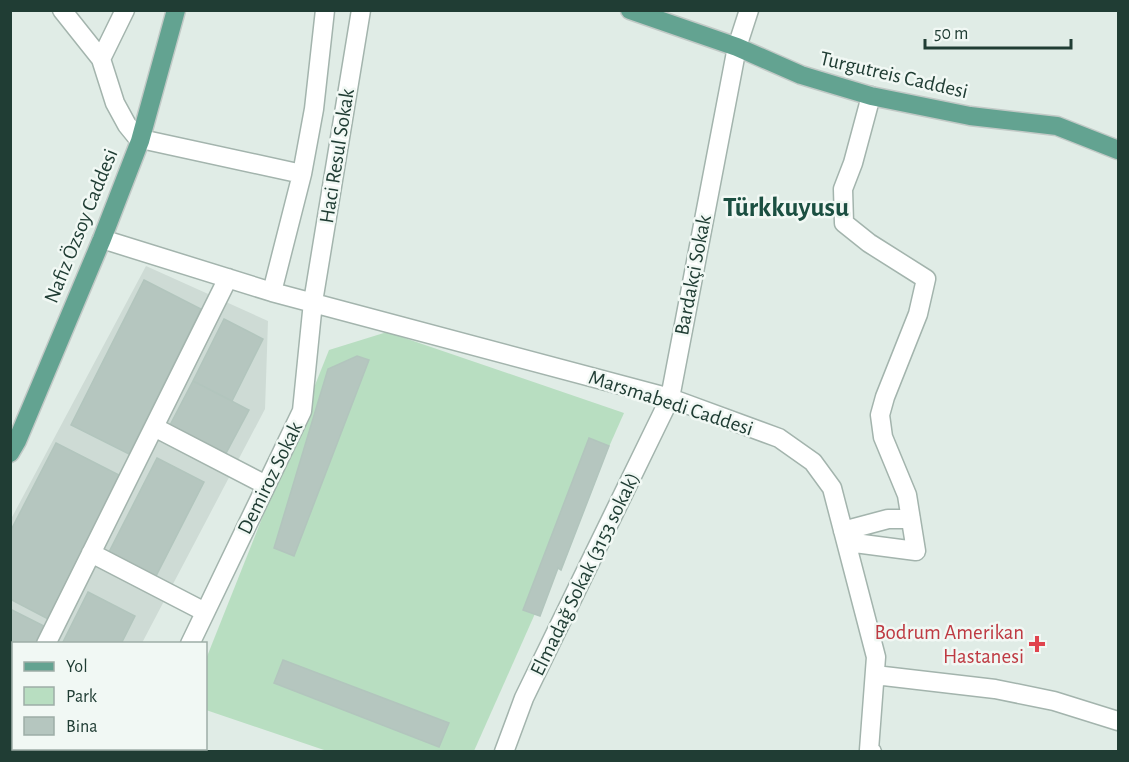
<svg xmlns="http://www.w3.org/2000/svg" width="1129" height="762" viewBox="0 0 1129 762" font-family="'Alegreya Sans',sans-serif">
<style>
.built{fill:#cedbd5}
.green{fill:#b8dec1}
.building{fill:#b5c6bf;stroke:#b2c5bd;stroke-width:1.5}
.lines{fill:none;stroke-linecap:round;stroke-linejoin:round}
.minor-casing{stroke:#a3b4ad;stroke-width:21}
.major-casing{stroke:#c1c9c6;stroke-width:21}
.minor{stroke:#fff;stroke-width:18}
.major{stroke:#63a391;stroke-width:18}
.health-dot{fill:#e0444e;stroke:#f1f8f4;stroke-width:2}
.labels{text-anchor:middle;dominant-baseline:central;stroke-width:5;stroke-linejoin:round;paint-order:stroke}
.street-label{font-size:21px;fill:#203d34;stroke:#f1f8f4}
.health-label{font-size:21px;fill:#be3a42;stroke:#f1f8f4;text-anchor:end}
.district-label{font-size:27px;font-weight:bold;fill:#1b4f41;stroke:#f1f8f4}
</style>
<rect width="100%" height="100%" fill="#e0ece6"/>
<!-- built -->
<path class="built" d="M146,266L268,321L265,409L142,643L14,644L13,690L11,688V519Z"/>
<!-- green -->
<path class="green" d="M387,332L624,413L474,751H327L206,710V659L329,350Z"/>
<!-- building -->
<path class="building" d="M144,280L201,309L129,454L71,425Z
M224,319L263,339L232,401L193,381Z
M357,356L369,360L294,556L274,548L328,369Z
M193,381L249,410L224,457L168,429Z
M589,438L609,446L561,570L558,568L540,616L523,610Z
M56,443L123,477L50,620L10,599V532Z
M157,458L204,482L155,578L108,554Z
M88,592L135,616L121,644H62Z
M10,609L46,627L38,644H14V678L10,676Z
M283,660L449,723L439,747L274,683Z"/>
<g class="lines">
<!-- minor casing -->
<g class="minor-casing">
<path id="minor" d="M62,10L101,59L115,103L127,125L140,141
M101,59L125,10
M141,139L302,174
M102,239L272,292L670,398L779,438L813,462L832,488L876,657L869,750L872,752
M272,292L302,174L314,109L325,10
M154,427L266,485
M843,531L888,519H911
M847,542L916,551L907,495L883,437L880,415L885,397L918,314L926,279L869,243L844,223L843,189L853,163L871,96
M91,553L205,612
M46,644L228,278
M190,644L302,411L313,302L361,10
M875,675L995,689L1054,701L1118,721
M10,716L14,710
M87,748L92,752
M138,752L140,748
M504,752L524,698L670,398L737,47L749,10"/>
</g>
<!-- major casing -->
<g class="major-casing">
<path id="major" d="M630,10L737,47L801,75L871,96L970,116L1057,126L1118,150
M10,453L17,441L102,239L140,141L176,10"/>
</g>
<!-- minor -->
<use href="#minor" class="minor"/>
<!-- major -->
<use href="#major" class="major"/>
</g>
<!-- markers -->
<path class="health-dot" d="M1034 635h6v6h6v6h-6v6h-6v-6h-6v-6h6z"/>
<g class="labels">
<!-- street labels -->
<g class="street-label">
<text transform="translate(894 75) rotate(13)">Turgutreis Caddesi</text>
<text transform="translate(337 156) rotate(-81)">Haci Resul Sokak</text>
<text transform="translate(81 226) rotate(-68)">Nafiz Özsoy Caddesi</text>
<text transform="translate(693 275) rotate(-79)">Bardakçi Sokak</text>
<text transform="translate(671 403) rotate(18)">Marsmabedi Caddesi</text>
<text transform="translate(270 478) rotate(-64)">Demiroz Sokak</text>
<text transform="translate(585 574) rotate(-64)">Elmadağ Sokak (3153 sokak)</text>
</g>
<!-- health labels -->
<g class="health-label">
<text x="1024" y="632">Bodrum Amerikan<tspan x="1024" dy="24">Hastanesi</tspan></text>
</g>
<!-- district labels -->
<g class="district-label">
<text x="786" y="207">Türkkuyusu</text>
</g>
</g>
<!-- border -->
<rect width="1129" height="762" fill="none" stroke="#203d34" stroke-width="24"/>
<!-- legend -->
<rect x="12" y="642" width="195" height="108" fill="#f1f8f4" stroke="#9dada7" stroke-width="1.5"/>
<rect x="24" y="662" width="30" height="9" fill="#63a391" stroke="#9dada7" stroke-width="1.5"/>
<text x="66" y="672" font-size="18" fill="#203d34">Yol</text>
<rect x="24" y="687" width="30" height="18" fill="#b8dec1" stroke="#9dada7" stroke-width="1.5"/>
<text x="66" y="702" font-size="18" fill="#203d34">Park</text>
<rect x="24" y="717" width="30" height="18" fill="#b5c6bf" stroke="#9dada7" stroke-width="1.5"/>
<text x="66" y="732" font-size="18" fill="#203d34">Bina</text>
<!-- scale -->
<path d="M925 39v9h146v-9" fill="none" stroke="#203d34" stroke-width="3"/>
<text x="934" y="39" font-size="18" fill="#203d34" stroke="#f1f8f4" stroke-width="4.5" paint-order="stroke">50 m</text>
</svg>
